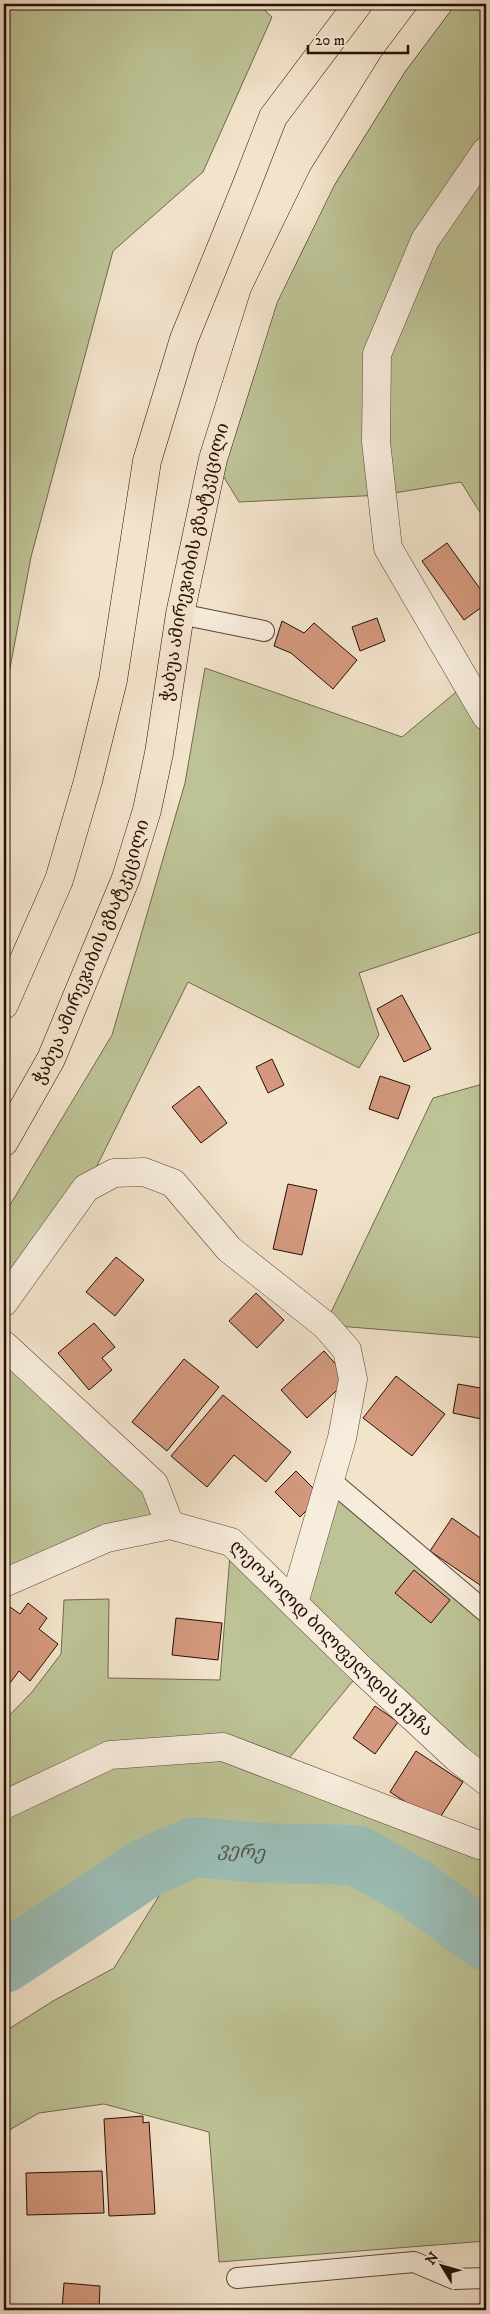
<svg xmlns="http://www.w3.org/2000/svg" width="490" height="2314" viewBox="0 0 490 2314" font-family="'IM FELL DW Pica','Noto Serif Georgian',serif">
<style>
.green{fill:#bdc396;stroke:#72684e}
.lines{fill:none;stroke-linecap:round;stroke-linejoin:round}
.river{stroke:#9bbeb7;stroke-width:60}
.building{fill:#d3987d;stroke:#270e05}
.lane-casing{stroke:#5a4336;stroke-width:22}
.street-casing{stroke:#5a4336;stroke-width:29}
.primary-casing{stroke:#270e05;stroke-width:29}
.lane{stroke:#f7eddd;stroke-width:20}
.street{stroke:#f7eddd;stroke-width:28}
.primary{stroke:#f2e3cb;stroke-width:28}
.labels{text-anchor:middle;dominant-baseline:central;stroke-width:4;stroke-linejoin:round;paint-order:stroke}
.street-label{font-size:18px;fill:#270e05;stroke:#f7eddd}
.water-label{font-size:19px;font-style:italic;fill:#55544c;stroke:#f7eddd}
</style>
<rect width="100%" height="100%" fill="#f2e3cb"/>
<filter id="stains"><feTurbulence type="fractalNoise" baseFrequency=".004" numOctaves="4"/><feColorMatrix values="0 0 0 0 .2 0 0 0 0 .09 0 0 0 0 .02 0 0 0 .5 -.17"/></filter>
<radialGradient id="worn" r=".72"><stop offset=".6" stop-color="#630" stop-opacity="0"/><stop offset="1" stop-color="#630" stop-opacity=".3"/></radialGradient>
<!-- green -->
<path class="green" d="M4,4H258L272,17L203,172L113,251L31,557L4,700Z
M438,4H486V522L461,482L382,495L239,502L213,459L264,297Z
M205,668L402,737L467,683L486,716V930L359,973L379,1035L359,1068L188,982L86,1188L4,1302V1215L112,1035L185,783Z
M486,1083V1338L325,1325L433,1098Z
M4,1345L154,1484L170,1525L21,1575L4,1558Z
M330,1480L486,1612V1753L473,1770L362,1670L281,1768L486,1845V1918L371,1845L190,1830L122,1870L99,1910L47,1968L4,1994V1721L32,1692L61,1654L64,1600L109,1599L108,1678L220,1680L231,1542L293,1603Z
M224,1865L288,1867L363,1880L437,1924L486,1973V2241L219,2262L209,2132L104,2104L39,2113L4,2133V2032L53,2001L114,1968L167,1883Z"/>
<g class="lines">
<!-- river -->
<path class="river" id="s1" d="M4,1963L148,1867L194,1847L261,1853L356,1855L413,1887L486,1941"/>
</g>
<!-- building -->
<path class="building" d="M447,543L486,597V604L464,620L422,561Z
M377,618L385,641L360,651L352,627Z
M282,621L304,633L314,623L357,660L333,689L291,653L274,646Z
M402,995L431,1049L404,1062L377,1009Z
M272,1059L284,1085L268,1093L256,1067Z
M380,1076L410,1086L398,1119L369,1109Z
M199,1086L227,1123L201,1143L172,1107Z
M288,1184L317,1190L302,1255L273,1249Z
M116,1257L144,1280L115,1316L86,1292Z
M256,1293L284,1320L257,1348L229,1321Z
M94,1323L115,1347L102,1358L112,1370L89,1390L58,1353Z
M324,1351L349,1379L307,1418L281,1390Z
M184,1359L219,1387L167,1451L132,1422Z
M396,1376L445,1414L412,1456L363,1418Z
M458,1384L486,1389V1420L453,1413Z
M223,1395L291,1452L266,1482L234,1455L207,1487L171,1456Z
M296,1471L321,1496L300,1517L275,1492Z
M452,1518L486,1542V1576L480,1585L430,1551Z
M414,1570L450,1600L431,1623L395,1593Z
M28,1603L47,1618L39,1629L58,1644L30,1681L19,1671L7,1687L4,1685V1615L10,1607L20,1614Z
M176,1618L222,1623L218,1660L172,1655Z
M375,1706L398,1722L375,1754L353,1738Z
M4,1727L10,1744L4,1746Z
M416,1751L463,1782L437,1822L390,1792Z
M143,2116V2123L149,2122L155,2214L109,2216L104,2119Z
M102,2171L104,2213L27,2215L26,2173Z
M64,2283L100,2286L99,2310L62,2309Z
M486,2304V2310H386Z"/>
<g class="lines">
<!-- lane casing -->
<g class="lane-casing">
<path id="lane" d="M180,614L264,631
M330,1480L486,1612
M237,2278L414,2262L454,2279L486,2278"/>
</g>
<!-- street casing -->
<g class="street-casing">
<g id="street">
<path d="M486,151L425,240L377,354L376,442L388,548L486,716"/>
<path d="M4,1302L86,1188L114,1173L144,1172L173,1183L229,1249L325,1325L347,1350L353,1379L342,1438L294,1603"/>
<path d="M4,1345L154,1484L170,1525"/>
<path id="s2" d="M4,1583L107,1538L170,1525L231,1542L362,1670L457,1758L486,1781"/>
<path d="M4,1805L110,1755L223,1747L479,1845H486"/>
</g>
</g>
<!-- primary casing -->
<g class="primary-casing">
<g id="primary">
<path d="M4,1005L59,880L88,781L113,680L147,461L184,339L247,184L273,117L358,4"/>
<path id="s3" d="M4,1142L51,1059L126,878L147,810L159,753L180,614L213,459L264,297L322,178L393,64L438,4"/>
</g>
</g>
<!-- lane -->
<use href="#lane" class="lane"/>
<!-- street -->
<use href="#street" class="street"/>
<!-- primary -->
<use href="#primary" class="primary"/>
</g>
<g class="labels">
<!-- street labels -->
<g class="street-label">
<text stroke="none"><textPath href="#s3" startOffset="615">ჭაბუა ამირეჯიბის გზატკეცილი</textPath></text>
<text stroke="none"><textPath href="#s3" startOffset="210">ჭაბუა ამირეჯიბის გზატკეცილი</textPath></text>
<text stroke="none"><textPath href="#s2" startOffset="379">ლეოპოლდ ბილფელდის ქუჩა</textPath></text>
</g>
<!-- water labels -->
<g class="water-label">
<text stroke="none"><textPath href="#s1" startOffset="271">ვერე</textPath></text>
</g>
</g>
<!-- margin -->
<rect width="490" height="2314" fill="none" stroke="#f2e3cb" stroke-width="20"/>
<rect x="5" y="5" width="480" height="2304" fill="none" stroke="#270e05" stroke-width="2.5"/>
<rect x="10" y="10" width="470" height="2294" fill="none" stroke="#270e05"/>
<!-- north arrow -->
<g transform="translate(442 2266) rotate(307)" stroke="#f7eddd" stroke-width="4" paint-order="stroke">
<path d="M0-4L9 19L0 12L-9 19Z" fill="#270e05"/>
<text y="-8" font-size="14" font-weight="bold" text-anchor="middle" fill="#270e05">N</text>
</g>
<!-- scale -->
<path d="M308 45v8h100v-8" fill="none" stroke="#270e05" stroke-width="2.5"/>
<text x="315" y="45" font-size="15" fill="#270e05" stroke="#f7eddd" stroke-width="4" paint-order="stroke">20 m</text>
<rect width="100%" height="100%" filter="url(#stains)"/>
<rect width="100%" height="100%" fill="url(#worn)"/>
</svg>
